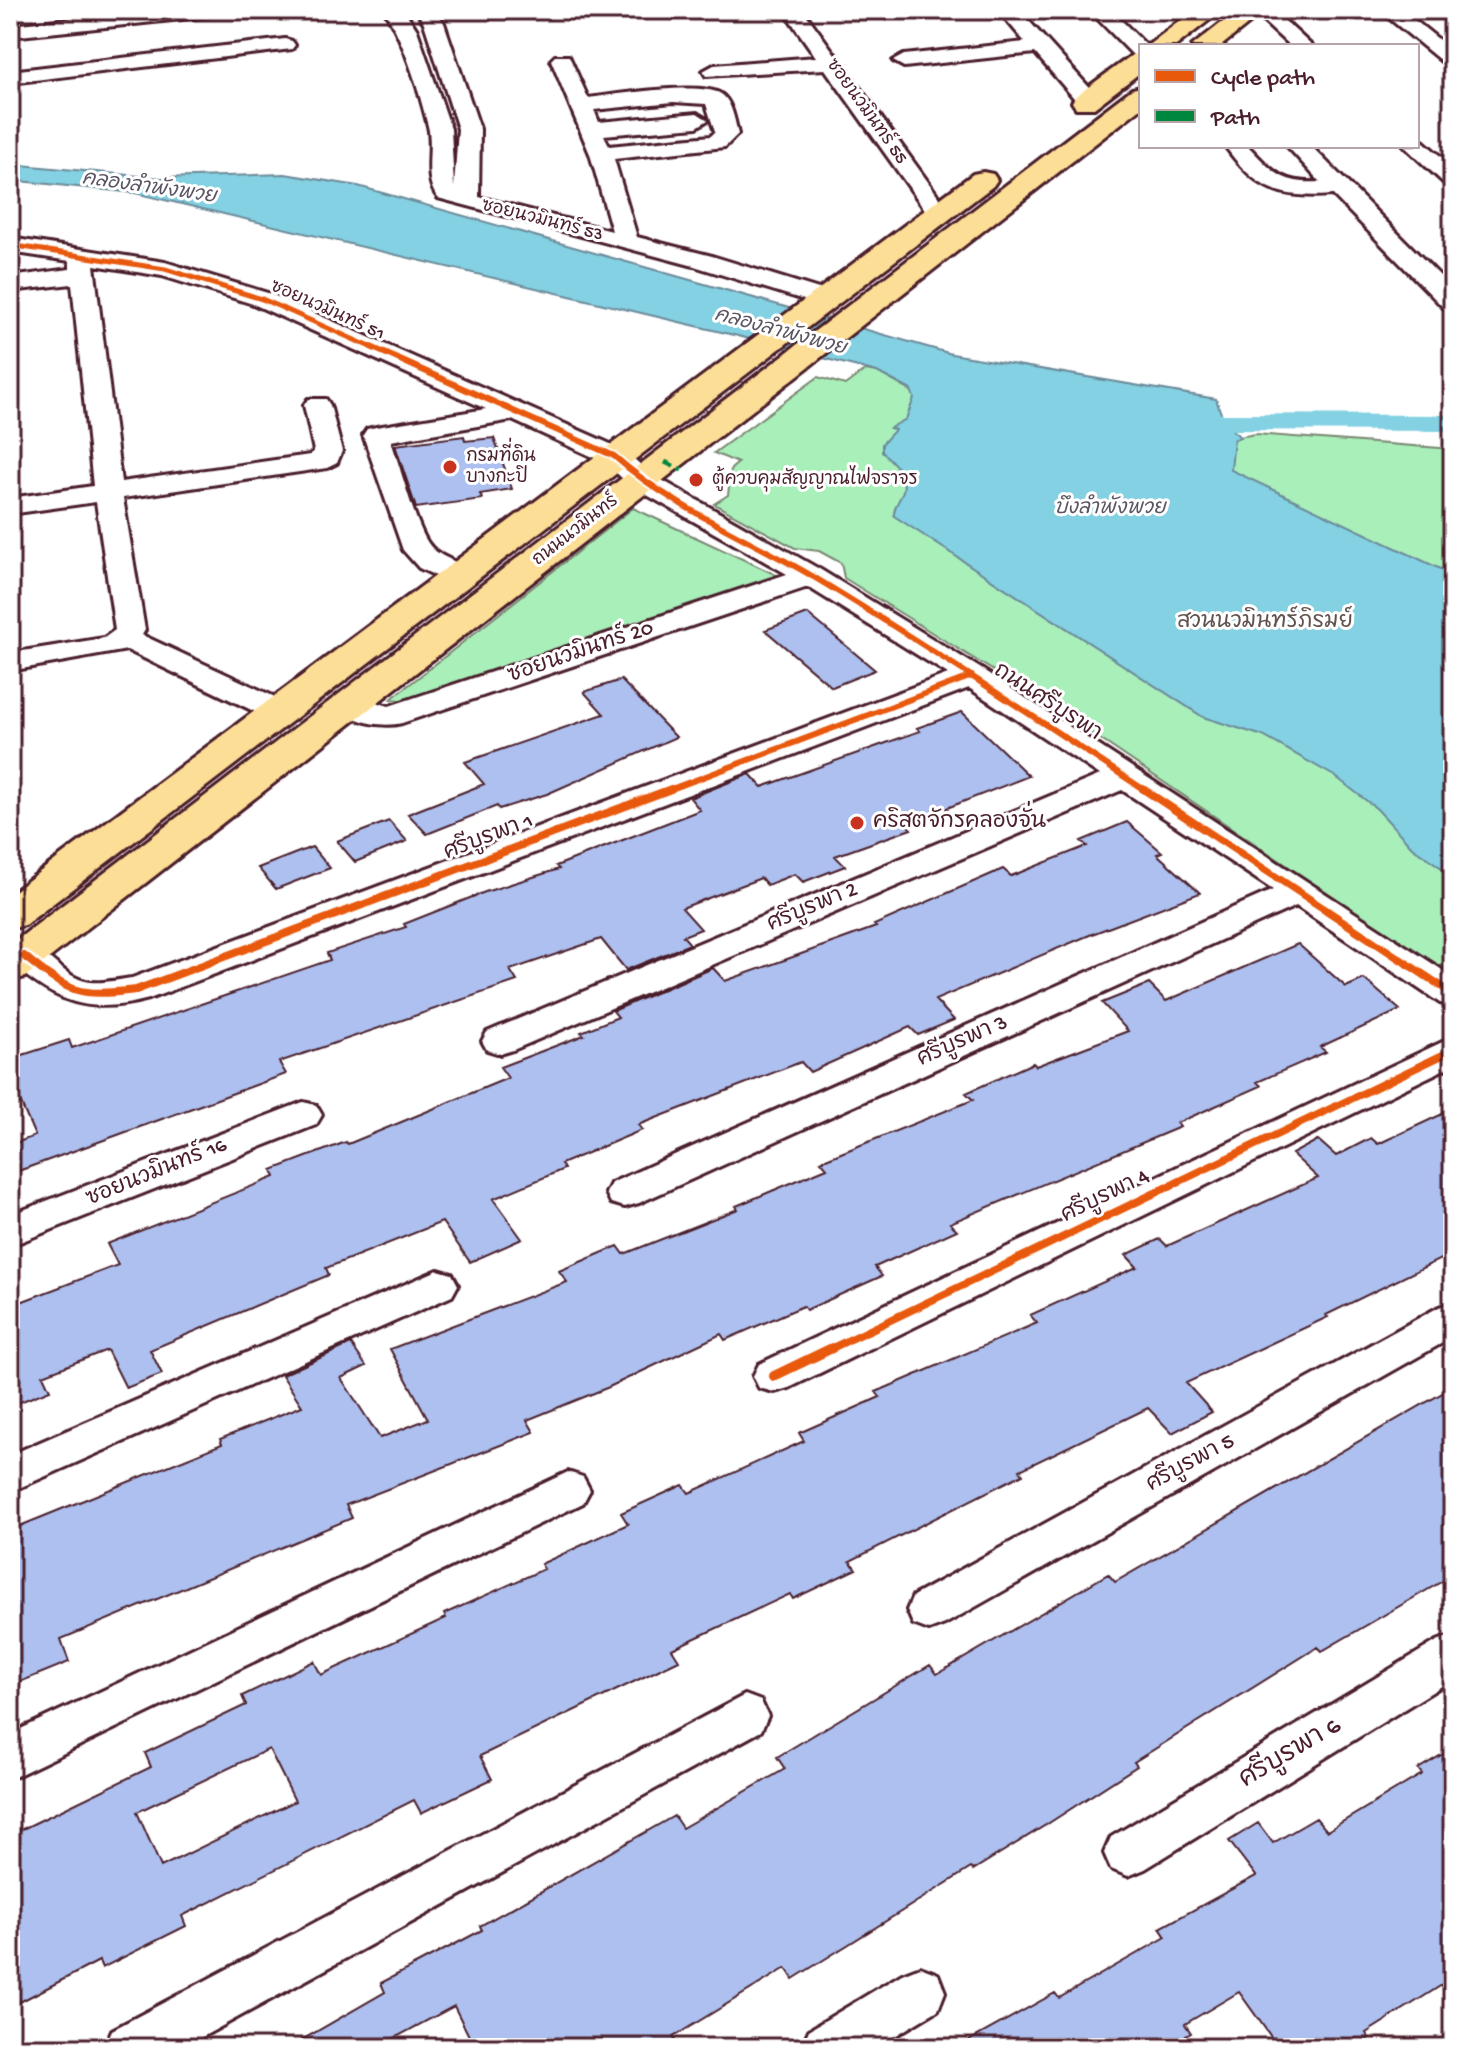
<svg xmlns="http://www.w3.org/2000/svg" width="1463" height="2058" viewBox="0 0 1463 2058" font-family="'Gochi Hand','Playpen Sans Thai',sans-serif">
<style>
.green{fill:#a9efba;stroke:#7a8772;stroke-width:2}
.water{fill:#83d1e2;stroke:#6c8a99;stroke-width:2}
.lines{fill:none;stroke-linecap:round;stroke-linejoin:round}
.canal{fill:#83d1e2;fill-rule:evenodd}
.building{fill:#adc0ef;stroke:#4a1f2b;stroke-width:2;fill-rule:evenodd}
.minor-casing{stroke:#4a1f2b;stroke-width:6}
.major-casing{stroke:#4a1f2b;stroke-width:6}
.minor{fill:#fff;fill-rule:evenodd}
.major{fill:#fdde96;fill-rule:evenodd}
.quiet{stroke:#00873e;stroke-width:5;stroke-dasharray:10 5;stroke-linecap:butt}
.cycleway-far3-casing{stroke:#fff;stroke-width:8}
.cycleway-far2-casing{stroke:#fff;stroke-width:10}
.cycleway-far1-casing{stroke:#fff;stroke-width:13}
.cycleway-casing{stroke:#fff;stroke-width:15}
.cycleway-far3{stroke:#e8590c;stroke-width:5}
.cycleway-far2{stroke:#e8590c;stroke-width:6}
.cycleway-far1{stroke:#e8590c;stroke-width:8}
.cycleway{stroke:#e8590c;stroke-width:10}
.poi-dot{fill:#c8321e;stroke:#fff;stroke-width:3}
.labels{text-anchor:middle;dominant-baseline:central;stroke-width:6;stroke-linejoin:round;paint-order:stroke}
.far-street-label{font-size:18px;fill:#4a1f2b;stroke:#fff}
.far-poi-label{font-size:18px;fill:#4a1f2b;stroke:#fff;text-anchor:start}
.far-water-label{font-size:20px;font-style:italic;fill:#5b5462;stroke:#fff}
.park-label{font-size:22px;fill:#62534f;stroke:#fff}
.street-label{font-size:22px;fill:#4a1f2b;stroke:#fff}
.poi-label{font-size:22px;fill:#4a1f2b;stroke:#fff;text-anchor:start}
.near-street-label{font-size:26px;fill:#4a1f2b;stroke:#fff}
</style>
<rect width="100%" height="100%" fill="#fff"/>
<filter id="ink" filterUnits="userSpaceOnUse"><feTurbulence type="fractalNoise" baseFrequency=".0125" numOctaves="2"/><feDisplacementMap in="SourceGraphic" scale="16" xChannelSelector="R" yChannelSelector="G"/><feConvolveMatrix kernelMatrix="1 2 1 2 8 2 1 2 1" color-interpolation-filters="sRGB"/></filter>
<g filter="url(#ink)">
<!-- green -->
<path class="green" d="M865,370L877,372L911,391L1239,437L1256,434L1453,449V978L1063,714L844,578L841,563L819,551L795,548L714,504L728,495L731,469L738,463L714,453L818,377L845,385Z
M633,508L785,579L418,702L391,699Z"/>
<!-- water -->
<path class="water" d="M10,164L161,178L285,174L358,186L952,354L1216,399L1224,422L1240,437L1234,440L1231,470L1453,575V876L1412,847L1377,809L1336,777L1263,736L1203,717L894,516C893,506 900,501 903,491C907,474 894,463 882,452V444L895,430L890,428L906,419L914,398L911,390L877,372L734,335L135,193L10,180Z"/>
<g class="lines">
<!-- canal -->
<path class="canal" d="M1175,410L1224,414L1453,415V431L1224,430L1166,424L1162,418L1166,412Z"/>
</g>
<!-- building -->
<path class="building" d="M464,436L465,441L494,438L512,489L480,494L482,499L416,508L395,445Z
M808,614L875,670L832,687L765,630Z
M621,680L676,737L547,794L499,809L497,806L427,834L408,814L484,784L465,762L604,714L584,692Z
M962,712L1029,776L906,824L911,829L835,856L845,866L803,882L795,874L767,885L761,878L682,908L701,929L683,936L690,944L626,970L601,939L510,970L517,981L279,1062L286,1074L10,1174V1145L35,1136L10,1078V1059L69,1040L72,1048L330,960L327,953L406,927L404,924L485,892L559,869L556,866L700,810L690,798L717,787L750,774L762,787L920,731L917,728Z
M389,821L407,841L355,862L337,841Z
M1127,822L1162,852L1157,854L1200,893L1092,934L935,1000L954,1020L918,1035L910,1027L810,1072L801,1062L638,1125L642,1130L561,1164L564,1169L493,1199L522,1239L470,1262L442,1222L326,1268L329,1275L150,1350L162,1374L126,1388L107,1350L43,1375L50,1390L10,1406V1306L118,1265L107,1244L275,1177L272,1170L346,1142L348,1144L508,1078L500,1067L584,1035L581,1032L618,1017L613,1011L713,968L725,981L790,958L876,927L874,925L1003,869L1011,876L1087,846L1081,841Z
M312,847L330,868L276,889L258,868Z
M1298,944L1346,987L1364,979L1400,1010L1320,1047L1326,1052L1257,1082L1261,1086L1177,1123L1180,1127L950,1223L957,1230L875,1267L882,1276L806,1310L803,1306L725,1340L721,1334L609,1387L527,1420L534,1432L346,1505L352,1518L61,1639L69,1662L10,1686V1530L222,1444L220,1439L302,1406L282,1375L351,1344L366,1366L341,1378L380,1438L428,1419L390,1349L567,1282L559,1271L618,1246L624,1254L738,1209L736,1206L827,1168L821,1161L973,1100L966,1093L1033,1063L1036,1066L1128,1031L1102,1003L1149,984L1166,1001Z
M1453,1109V1253L1326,1315L1328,1317L1186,1383L1212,1412L1172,1433L1148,1408L1020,1470L1023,1474L850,1561L856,1569L793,1599L790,1594L672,1649L679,1660L480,1756L492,1779L421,1813L414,1800L182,1916L186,1926L102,1968L99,1961L10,2007V1835L151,1767L145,1753L246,1705L242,1696L314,1661L321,1675L446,1618L444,1614L544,1569L541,1564L628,1524L621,1513L683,1485L689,1493L804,1441L799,1433L880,1397L876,1392L1037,1323L1030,1315L1137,1267L1126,1255L1160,1239L1167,1246L1318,1178L1292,1154L1318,1140L1336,1156L1371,1138L1378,1144ZM269,1749L295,1801L161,1867L137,1812Z
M1453,1387V1575L1322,1651L1318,1647L1134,1762L1137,1766L1049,1823L973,1870L971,1868L793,1979L786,1968L673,2037L680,2048H475L454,2006L376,2048H288L385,1992L381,1983L482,1930L480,1926L674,1816L682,1828L785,1769L777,1757L930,1665L937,1674L1108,1574L1115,1582Z
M1453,1748V1978L1366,2033L1369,2038L1352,2048H1279L1239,1992L1185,2024L1191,2033L1164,2048H956L1055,1993L1059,1998L1166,1937L1160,1928L1256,1876L1229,1841L1258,1823L1273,1843L1316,1818L1327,1831L1422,1774L1418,1769Z"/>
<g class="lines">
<!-- minor casing -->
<g class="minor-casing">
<path id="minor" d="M152,10H221L211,16L10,37V25Z
M384,10H404L417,30L451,129L454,188L458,129L424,23L416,10H436L444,23L480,129L479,197L612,231L590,154L551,60L555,56H569L588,98C615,95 700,81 721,94C732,101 735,122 738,134L725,147L614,159L637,237L712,256L835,294L838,299L835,304H817L694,266L438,198C422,178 434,149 428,126C418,87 405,43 384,10ZM673,102L706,104L715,132L711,136L609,146L604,135L697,127L708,120L697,113L599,122L594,110Z
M783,10H803L947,208L951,213L947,218H931L825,69L706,76L703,71L714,65L816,57Z
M998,10H1019L1096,95L1099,100L1096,105H1080L1035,53L904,67L893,61L904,55L1025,42Z
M1089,10H1111L1147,46H1141V58L1134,56Z
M1251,10H1273L1312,46H1290Z
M1379,10H1402L1453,51V67L1446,65Z
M285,39L292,41L295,45L292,49L10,83V71Z
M1417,140L1423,141L1453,167V186L1445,184L1404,146H1417Z
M1225,146H1248C1274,173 1282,184 1320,182L1287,146H1311L1453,289V310L1444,308L1333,195C1280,199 1256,190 1225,146Z
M10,238L165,262L271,294L624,450L651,474L821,570L983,670L1453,977V1006L1440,1003L1296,906L639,1203L625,1207L611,1203L606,1193L611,1183L1273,890L1122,790L513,1050L500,1054L487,1050L482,1041L487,1032L1100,775L969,688L149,999C89,1015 57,1003 12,964V948C41,939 54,969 79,979C94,986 116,980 132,978L948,674L808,587L402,723C382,728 349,722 337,704L341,697L352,695L389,706L787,574L631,486L604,462L512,420L391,441C400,466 415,524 428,543C439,560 463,560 474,576L469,582L459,585L449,582L419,568L403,550L363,435L367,429L376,427L486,409L253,304L162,276L94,265L121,482L310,455L314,451L304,405L308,399H326L330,405L342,451L337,463L327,468L123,498L145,630L142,635L290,704L295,711L290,718L279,720L268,718L127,650L10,671V653L104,638L115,630L96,502L10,514V498L93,486L72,284L10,291V277L70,269V261L10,252Z
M1453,1037V1065L789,1388L774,1392L759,1388L753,1376L759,1364Z
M303,1102L316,1105L322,1115L316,1125L10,1246V1215Z
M438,1270L452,1274L458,1285L452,1296L10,1492V1455Z
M1453,1302V1337L945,1624L929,1630L913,1624L907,1610L913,1596L1439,1307Z
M568,1472L583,1477L590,1490L583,1503L10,1779V1734Z
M1453,1635V1679L1145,1869L1128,1876L1111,1869L1104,1853L1111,1837L1437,1641Z
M745,1695L761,1701L768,1716L761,1731L182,2048H104L112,2030Z
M920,1967L938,1974L945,1992L938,2010L875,2048H801L809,2030L902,1974Z"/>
</g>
<!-- major casing -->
<g class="major-casing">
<path id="major" d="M1194,10H1222L1176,46H1147Z
M1238,10H1266L1221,46H1192Z
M1141,52V72L1094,108H1076L1072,102L1076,96L1132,55Z
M1141,87V108L25,977L10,981V945L1132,89Z
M983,172L993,174L997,180L993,186L25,925L10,929V894L973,174Z"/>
</g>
<!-- minor -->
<use href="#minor" class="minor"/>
<!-- major -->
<use href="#major" class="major"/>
<!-- quiet -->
<path class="quiet" d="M665,462L682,470"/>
<!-- cycleway-far3 casing -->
<g class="cycleway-far3-casing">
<path id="cycleway-far3" d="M10,245L165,269L262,299L375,349"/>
</g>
<!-- cycleway-far2 casing -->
<g class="cycleway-far2-casing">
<path id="cycleway-far2" d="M371,347L614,456C671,507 746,537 812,576C925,644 1035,718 1146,791
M666,791L972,676"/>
</g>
<!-- cycleway-far1 casing -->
<g class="cycleway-far1-casing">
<path id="cycleway-far1" d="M1143,789L1453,994
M24,956C69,993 78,997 136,990L671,789
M828,1350L1453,1050"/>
</g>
<!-- cycleway casing -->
<g class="cycleway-casing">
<path id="cycleway" d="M774,1376L832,1348"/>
</g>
<!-- cycleway-far3 -->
<use href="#cycleway-far3" class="cycleway-far3"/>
<!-- cycleway-far2 -->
<use href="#cycleway-far2" class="cycleway-far2"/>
<!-- cycleway-far1 -->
<use href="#cycleway-far1" class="cycleway-far1"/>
<!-- cycleway -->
<use href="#cycleway" class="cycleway"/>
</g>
</g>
<!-- markers -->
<g class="poi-dot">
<circle cx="450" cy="467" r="8"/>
<circle cx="696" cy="480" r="8"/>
<circle cx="857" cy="823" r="8"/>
</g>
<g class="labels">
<!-- far-street labels -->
<g class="far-street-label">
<text transform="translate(866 112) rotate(54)">ซอยนวมินทร์ 55</text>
<text transform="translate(542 221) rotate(14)">ซอยนวมินทร์ 53</text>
<text transform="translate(327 311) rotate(24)">ซอยนวมินทร์ 51</text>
<text transform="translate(576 531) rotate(-38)">ถนนนวมินทร์</text>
</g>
<!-- far-poi labels -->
<g class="far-poi-label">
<text x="466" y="457">กรมที่ดิน<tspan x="466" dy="21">บางกะปิ</tspan></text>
<text x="712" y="480">ตู้ควบคุมสัญญาณไฟจราจร</text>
</g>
<!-- far-water labels -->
<g class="far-water-label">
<text transform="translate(149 189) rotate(8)">คลองลำพังพวย</text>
<text transform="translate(780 333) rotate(15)">คลองลำพังพวย</text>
<text x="1110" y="509">บึงลำพังพวย</text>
</g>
<!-- park labels -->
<g class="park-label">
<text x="1265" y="623">สวนนวมินทร์ภิรมย์</text>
</g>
<!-- street labels -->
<g class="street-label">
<text transform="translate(581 653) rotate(-19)">ซอยนวมินทร์ 20</text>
<text transform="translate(1047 703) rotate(33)">ถนนศรีบูรพา</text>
<text transform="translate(489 838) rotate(-21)">ศรีบูรพา 1</text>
<text transform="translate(813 908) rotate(-23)">ศรีบูรพา 2</text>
<text transform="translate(963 1042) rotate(-24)">ศรีบูรพา 3</text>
<text transform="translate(157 1173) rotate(-22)">ซอยนวมินทร์ 16</text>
<text transform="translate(1106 1197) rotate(-26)">ศรีบูรพา 4</text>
<text transform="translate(1191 1464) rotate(-29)">ศรีบูรพา 5</text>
</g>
<!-- poi labels -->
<g class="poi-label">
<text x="873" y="823">คริสตจักรคลองจั่น</text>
</g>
<!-- near-street labels -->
<g class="near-street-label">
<text transform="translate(1291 1754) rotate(-31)">ศรีบูรพา 6</text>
</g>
</g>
<!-- margin -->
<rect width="1463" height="2058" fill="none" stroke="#fff" stroke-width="40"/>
<rect x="20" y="20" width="1423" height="2018" fill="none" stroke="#4a1f2b" stroke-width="3" filter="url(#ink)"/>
<!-- legend -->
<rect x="1139" y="44" width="280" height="104" fill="#ffffff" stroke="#b7a5aa" stroke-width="2"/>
<rect x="1155" y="70" width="40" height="12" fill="#e8590c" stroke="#b7a5aa" stroke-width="2"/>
<text x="1211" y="84" font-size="24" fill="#4a1f2b">Cycle path</text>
<rect x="1155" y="110" width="40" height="12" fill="#00873e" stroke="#b7a5aa" stroke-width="2"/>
<text x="1211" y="124" font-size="24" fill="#4a1f2b">Path</text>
</svg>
